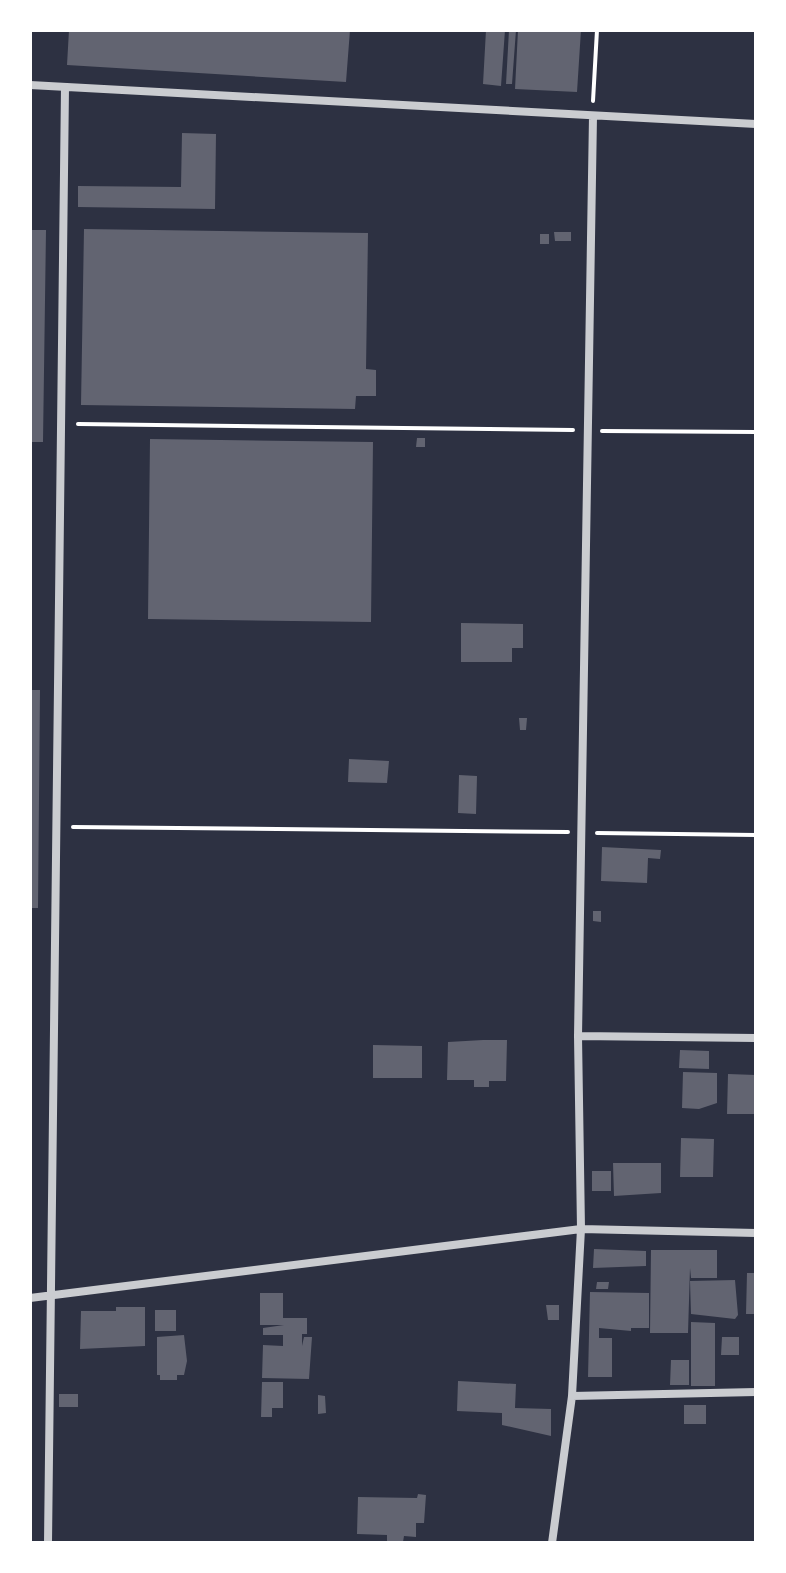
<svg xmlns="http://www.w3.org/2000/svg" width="786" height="1573" viewBox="0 0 786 1573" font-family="'Space Grotesk',sans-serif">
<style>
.building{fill:#626471}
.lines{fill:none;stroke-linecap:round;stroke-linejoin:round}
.path{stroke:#fff;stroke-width:4}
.minor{stroke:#caccd0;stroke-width:8}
</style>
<rect width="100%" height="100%" fill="#2d3142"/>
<!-- building -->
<path class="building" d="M69,30H350L346,82L67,65Z
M486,30H505L501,86L483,84Z
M509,30H516L512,84H506Z
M518,30H581L577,92L515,89Z
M182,133L216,134L215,209L78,207V186L181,187Z
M84,229L368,233L366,369L376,370V396H356L355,409L81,405Z
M30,230H46L43,442H30Z
M554,232H571V241H555Z
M540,234H549V244H540Z
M417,438H425V447H416Z
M150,439L373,442L371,622L148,619Z
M461,623L523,624V648H512V662H461Z
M30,690H40L38,908H30Z
M519,718H527L526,730H520Z
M349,759L389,761L387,783L348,782Z
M459,775L477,776L476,814L458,813Z
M602,847L661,850L660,859L648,858L647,883L601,881Z
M593,911H601V922L593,921Z
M483,1040H507L506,1081H489V1087H474V1080H447L448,1042Z
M373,1045L422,1046V1078H373Z
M680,1050L709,1051V1069L679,1068Z
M683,1072L717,1073V1103L699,1109L682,1108Z
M728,1074L756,1075V1114H727Z
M681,1138L714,1139L713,1177H680Z
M613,1163H661V1193L614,1196Z
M592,1171H611V1191H592Z
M594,1249L646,1251V1266L593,1268Z
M651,1250H717V1278H691L690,1268L688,1333H650Z
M747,1273H756V1314H746Z
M735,1280L738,1315L735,1319L691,1314L690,1281Z
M597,1282H609L608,1289H596Z
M590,1292L649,1293V1328H631V1331L599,1328V1338H612V1377H588Z
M260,1293H283V1318H307V1334H302V1346L304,1337H312L309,1379L262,1378L263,1345L283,1346V1335H263V1328L284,1325H260Z
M546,1305H559V1320H548Z
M116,1307H145V1346L80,1349L81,1311H116Z
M155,1310H176V1331H155Z
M691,1322L715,1323V1386H691Z
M184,1335L187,1361L184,1375H177V1380H160V1375H157V1337Z
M722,1337H739V1355H721Z
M671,1360H689V1385H670Z
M458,1381L516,1384L515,1408L551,1409V1436L502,1425V1413L457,1411Z
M262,1382H283V1408H272V1417H261Z
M59,1394H78V1407H59Z
M318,1395L325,1396L326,1413L318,1414Z
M684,1405H706V1424H684Z
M418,1494L426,1495L424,1523H416V1537L404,1536L403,1542L387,1541V1535L357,1534L358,1497L417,1498Z"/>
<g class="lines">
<!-- path -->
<path class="path" d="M593,101L597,30
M78,424L573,430
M602,431L756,432
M73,827L568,832
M597,833L756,835"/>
<!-- minor -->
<path class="minor" d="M30,85L756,124
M578,1036L756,1038
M30,1298L581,1229L756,1233
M572,1396L756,1392
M48,1543L65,87
M552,1543L572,1396L581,1229L578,1036L593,116"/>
</g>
<!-- border -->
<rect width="786" height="1573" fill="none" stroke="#ffffff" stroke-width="64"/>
</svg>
